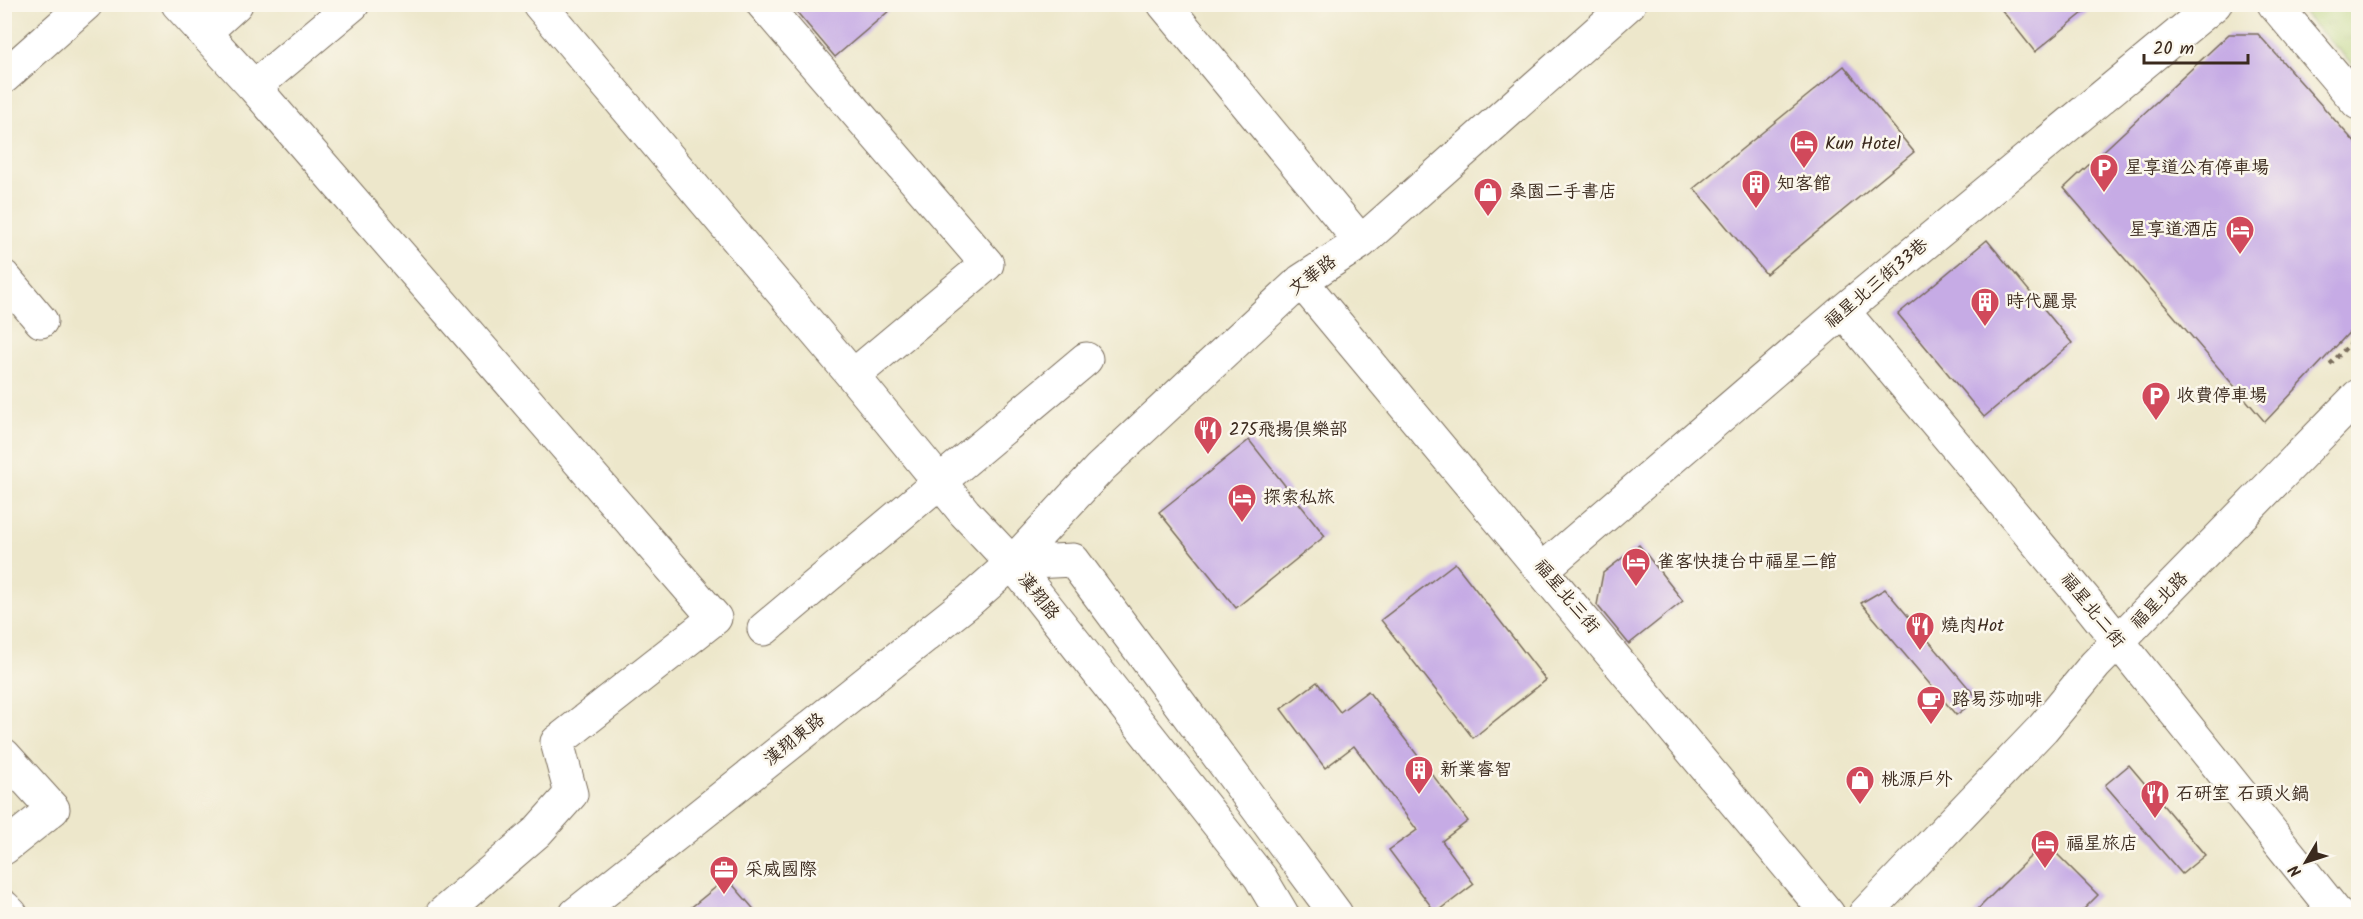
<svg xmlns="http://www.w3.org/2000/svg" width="2363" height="919" viewBox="0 0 2363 919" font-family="Kalam,'LXGW WenKai TC',sans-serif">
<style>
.park{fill:url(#park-tufts);stroke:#777d4a;stroke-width:1.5}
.building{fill:#c6abe5}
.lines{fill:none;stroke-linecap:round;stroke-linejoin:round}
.minor-casing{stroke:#796c5b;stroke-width:35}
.path{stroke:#796c5b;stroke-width:4;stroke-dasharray:4.5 4.5;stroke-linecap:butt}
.minor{stroke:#fff;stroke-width:33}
.labels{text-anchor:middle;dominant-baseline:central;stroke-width:5;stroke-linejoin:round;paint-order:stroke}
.poi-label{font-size:18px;fill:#3b2a1e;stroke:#fbf7ec;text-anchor:start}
.street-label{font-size:18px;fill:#3b2a1e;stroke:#fbf7ec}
</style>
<defs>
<pattern id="park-tufts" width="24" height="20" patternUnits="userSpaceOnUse" patternTransform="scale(1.5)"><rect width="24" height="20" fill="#b3d077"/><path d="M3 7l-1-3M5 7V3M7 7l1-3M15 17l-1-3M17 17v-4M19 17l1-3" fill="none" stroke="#9bb366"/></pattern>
</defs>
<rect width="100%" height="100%" fill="#fbf7ec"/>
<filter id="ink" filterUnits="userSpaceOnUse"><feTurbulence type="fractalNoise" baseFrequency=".0167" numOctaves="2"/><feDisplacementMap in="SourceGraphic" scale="12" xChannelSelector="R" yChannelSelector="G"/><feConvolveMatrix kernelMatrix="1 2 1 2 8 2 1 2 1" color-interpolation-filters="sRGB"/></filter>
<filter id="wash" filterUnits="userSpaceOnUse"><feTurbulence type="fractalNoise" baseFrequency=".008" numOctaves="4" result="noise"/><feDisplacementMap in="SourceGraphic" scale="24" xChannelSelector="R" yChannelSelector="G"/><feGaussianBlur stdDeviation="1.35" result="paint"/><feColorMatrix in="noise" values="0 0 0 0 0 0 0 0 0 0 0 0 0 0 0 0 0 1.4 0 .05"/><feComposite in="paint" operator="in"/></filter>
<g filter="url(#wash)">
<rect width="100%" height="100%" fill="#ede7cb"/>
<!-- park -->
<path class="park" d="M2295,5H2358V70Z"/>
<g id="blocks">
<!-- building -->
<path class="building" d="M790,4H897L835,57Z
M1997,4H2094L2035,52Z
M2229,34H2258L2358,146V323L2265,422L2064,188Z
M1844,66L1914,152L1766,274L1694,188Z
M1987,240L2072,343L1984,417L1898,314Z
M1249,440L1325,536L1236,608L1159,512Z
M1639,545L1683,601L1629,644L1597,605L1603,573Z
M1455,563L1546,680L1473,738L1381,620Z
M1885,589L1978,699L1956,715L1861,603Z
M1317,682L1340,712L1368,691L1468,821L1442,841L1474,884L1436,913L1389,850L1417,830L1354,746L1325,768L1281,709Z
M2129,765L2205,855L2182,874L2105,785Z
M2045,842L2098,895L2079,914H1973Z
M727,878L758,914H683Z"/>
</g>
</g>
<g filter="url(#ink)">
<use href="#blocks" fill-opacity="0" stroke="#796c5b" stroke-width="1.5"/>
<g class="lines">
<!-- minor casing -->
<g class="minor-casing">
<path id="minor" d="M178,4L254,87L715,618L557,742L571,794L537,832L442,914
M539,4L853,376L965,513L1012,563L1260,877L1282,914
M763,4L987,264L853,376
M1164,4L1361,242
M2274,4L2358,103
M204,33L236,4
M4,77L86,4
M254,87L353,4
M4,277L41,321
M1301,281L1828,914
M1843,311L2085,600L2337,914
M1012,563L1073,560L1336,914
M1543,569L1843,311L2215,4
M764,629L1086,359
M4,755L53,809L4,848
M4,907L11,914
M576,914L969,601L1012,563L1100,468L1301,281L1361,242L1629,4
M1865,914L2043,728L2095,665L2358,396"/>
</g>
<!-- path -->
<path class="path" d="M2330,364L2358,336"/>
<!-- minor -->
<use href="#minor" class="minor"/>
</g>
</g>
<!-- icons -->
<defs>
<g id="hotel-pin" transform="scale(1.5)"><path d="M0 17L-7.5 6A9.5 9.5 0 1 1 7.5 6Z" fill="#d1495b" stroke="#fbf7ec"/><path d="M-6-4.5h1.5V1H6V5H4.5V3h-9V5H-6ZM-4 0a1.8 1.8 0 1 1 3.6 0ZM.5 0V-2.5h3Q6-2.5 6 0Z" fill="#fff"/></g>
<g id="parking-pin" transform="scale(1.5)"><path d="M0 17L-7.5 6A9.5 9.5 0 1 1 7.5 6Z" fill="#d1495b" stroke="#fbf7ec"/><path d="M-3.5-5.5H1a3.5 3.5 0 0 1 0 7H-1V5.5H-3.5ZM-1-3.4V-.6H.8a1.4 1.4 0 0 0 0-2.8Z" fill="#fff"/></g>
<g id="building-pin" transform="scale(1.5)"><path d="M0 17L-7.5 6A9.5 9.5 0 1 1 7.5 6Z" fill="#d1495b" stroke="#fbf7ec"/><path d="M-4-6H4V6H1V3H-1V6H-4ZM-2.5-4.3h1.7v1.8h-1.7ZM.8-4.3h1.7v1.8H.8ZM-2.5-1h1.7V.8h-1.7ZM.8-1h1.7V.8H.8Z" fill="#fff"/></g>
<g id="shop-pin" transform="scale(1.5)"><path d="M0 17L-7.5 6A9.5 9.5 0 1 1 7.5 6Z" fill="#d1495b" stroke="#fbf7ec"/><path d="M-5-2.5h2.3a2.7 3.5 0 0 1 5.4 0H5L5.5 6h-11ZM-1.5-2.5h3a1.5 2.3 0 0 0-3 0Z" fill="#fff"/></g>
<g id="restaurant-pin" transform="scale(1.5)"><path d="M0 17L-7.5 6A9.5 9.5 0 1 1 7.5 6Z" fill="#d1495b" stroke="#fbf7ec"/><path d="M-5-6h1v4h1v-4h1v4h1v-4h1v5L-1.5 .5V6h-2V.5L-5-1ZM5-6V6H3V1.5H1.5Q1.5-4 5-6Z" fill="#fff"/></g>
<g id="cafe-pin" transform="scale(1.5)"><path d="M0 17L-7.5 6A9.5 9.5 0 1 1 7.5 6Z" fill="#d1495b" stroke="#fbf7ec"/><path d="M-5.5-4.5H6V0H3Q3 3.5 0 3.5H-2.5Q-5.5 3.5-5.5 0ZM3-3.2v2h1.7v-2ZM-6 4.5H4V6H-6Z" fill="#fff"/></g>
<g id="office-pin" transform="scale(1.5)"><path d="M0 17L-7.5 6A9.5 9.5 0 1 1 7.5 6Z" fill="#d1495b" stroke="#fbf7ec"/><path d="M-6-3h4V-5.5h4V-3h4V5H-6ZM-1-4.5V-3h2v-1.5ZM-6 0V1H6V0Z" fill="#fff"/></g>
</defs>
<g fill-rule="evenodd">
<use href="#hotel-pin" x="1804" y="144"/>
<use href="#parking-pin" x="2104" y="168"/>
<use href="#building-pin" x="1756" y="184"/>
<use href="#shop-pin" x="1488" y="192"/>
<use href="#hotel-pin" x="2240" y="230"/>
<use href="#building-pin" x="1985" y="302"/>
<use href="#parking-pin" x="2156" y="396"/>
<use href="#restaurant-pin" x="1208" y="430"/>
<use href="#hotel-pin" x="1242" y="498"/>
<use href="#hotel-pin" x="1636" y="562"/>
<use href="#restaurant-pin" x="1920" y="626"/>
<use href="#cafe-pin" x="1931" y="700"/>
<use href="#building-pin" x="1419" y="770"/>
<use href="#shop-pin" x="1860" y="780"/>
<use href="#restaurant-pin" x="2155" y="794"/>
<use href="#hotel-pin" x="2045" y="844"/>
<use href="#office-pin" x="724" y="870"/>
</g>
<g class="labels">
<!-- poi labels -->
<g class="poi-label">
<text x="1825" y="144">Kun Hotel</text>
<text x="2125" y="168">星享道公有停車場</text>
<text x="1777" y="184">知客館</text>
<text x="1509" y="192">桑園二手書店</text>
<text x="2219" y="230" text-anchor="end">星享道酒店</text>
<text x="2006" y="302">時代麗景</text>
<text x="2177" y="396">收費停車場</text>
<text x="1229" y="430">275飛揚俱樂部</text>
<text x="1263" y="498">探索私旅</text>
<text x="1657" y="562">雀客快捷台中福星二館</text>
<text x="1941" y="626">燒肉Hot</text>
<text x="1952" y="700">路易莎咖啡</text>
<text x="1440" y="770">新業睿智</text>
<text x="1881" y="780">桃源戶外</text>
<text x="2176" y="794">石研室 石頭火鍋</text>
<text x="2066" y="844">福星旅店</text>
<text x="745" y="870">采威國際</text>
</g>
<!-- street labels -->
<g class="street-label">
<text transform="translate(1313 276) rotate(-37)">文華路</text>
<text transform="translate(1877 284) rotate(-40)">福星北三街33巷</text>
<text transform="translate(1038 597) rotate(52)">漢翔路</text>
<text transform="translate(1566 597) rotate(50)">福星北三街</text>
<text transform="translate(2160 601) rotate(-45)">福星北路</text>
<text transform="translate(2092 611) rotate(51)">福星北二街</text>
<text transform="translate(795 740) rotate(-39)">漢翔東路</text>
</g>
</g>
<!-- margin -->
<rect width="2363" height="919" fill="none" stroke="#fbf7ec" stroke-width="24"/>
<!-- north arrow -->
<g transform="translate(2306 862) rotate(231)" stroke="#fbf7ec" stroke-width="4.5" paint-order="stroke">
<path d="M0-4.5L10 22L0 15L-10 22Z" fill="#3b2a1e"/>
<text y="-9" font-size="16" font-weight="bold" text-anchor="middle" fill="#3b2a1e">N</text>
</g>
<!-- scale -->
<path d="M2144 54v9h104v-9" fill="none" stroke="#3b2a1e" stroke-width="3"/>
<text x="2153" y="54" font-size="18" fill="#3b2a1e" stroke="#fbf7ec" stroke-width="4.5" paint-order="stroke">20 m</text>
</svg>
